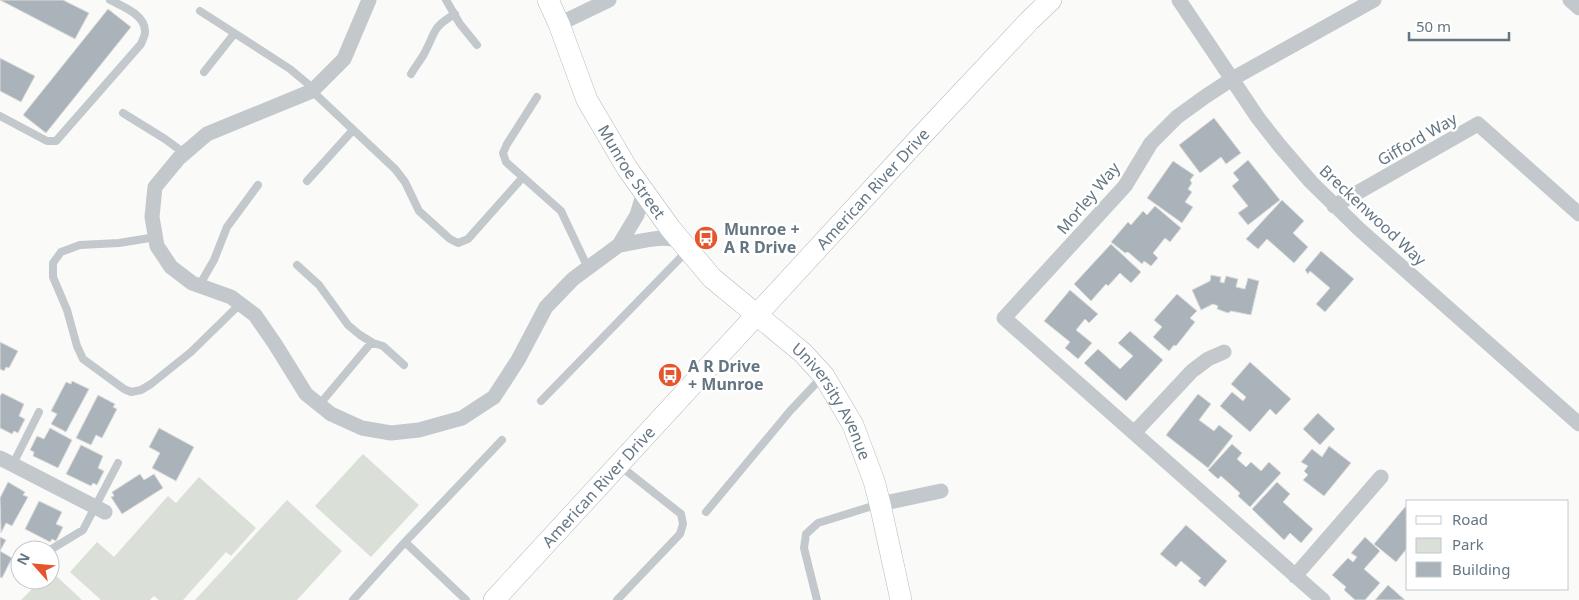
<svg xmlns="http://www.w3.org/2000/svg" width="1579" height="600" viewBox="0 0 1579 600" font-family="'Noto Sans',sans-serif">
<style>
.green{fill:#dadfd7}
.building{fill:#aab3b9;stroke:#dcdcda}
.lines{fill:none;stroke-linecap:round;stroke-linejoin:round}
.secondary-casing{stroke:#b3babf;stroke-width:22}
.lane{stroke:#c3c8cc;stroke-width:8}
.street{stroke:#c3c8cc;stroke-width:15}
.secondary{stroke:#fff;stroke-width:21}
.labels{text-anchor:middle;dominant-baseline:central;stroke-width:5;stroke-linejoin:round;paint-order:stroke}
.street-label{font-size:16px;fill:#657683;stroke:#fff}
.poi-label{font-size:16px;font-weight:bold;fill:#657683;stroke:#fff;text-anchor:start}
</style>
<rect width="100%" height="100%" fill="#fafaf8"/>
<!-- green -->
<path class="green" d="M363,454L419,505L371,557L315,506Z
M199,477L256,528L231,556L226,552L183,600H159L154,596L150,600H101L70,572L97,542L114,557L168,496L176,503Z
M287,500L342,551L297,600H195Z
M50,570L82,600H21L41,580H50Z"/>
<!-- building -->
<path class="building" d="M0,0H63L89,13L75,39Z
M108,9L131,27L46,133L23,115Z
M0,58L35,76L21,102L0,91Z
M1214,118L1241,153L1226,164L1221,157L1200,173L1179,145Z
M1248,160L1280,200L1248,225L1238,213L1248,206L1232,186L1239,180L1233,173Z
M1173,161L1194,175L1190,180L1192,183L1188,189L1192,192L1185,202L1193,207L1182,223L1147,198Z
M1282,200L1304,221L1293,233L1308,247L1294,263L1267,239L1258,249L1246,239Z
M1155,206L1181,228L1170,242L1165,238L1153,253L1158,258L1151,266L1144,261L1142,264L1128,252L1125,253L1111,242L1128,222L1131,225L1143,211L1147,215Z
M1111,244L1141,272L1131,283L1120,273L1108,286L1106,284L1091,301L1074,284Z
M1321,251L1354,279L1325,312L1316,304L1330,288L1310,271L1308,274L1305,270Z
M1211,275L1221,277L1220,282L1224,283L1226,276L1238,279L1236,287L1245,289L1248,278L1259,281L1251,315L1231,311L1228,313L1217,309L1218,306L1213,304L1201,310L1192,290L1210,281Z
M1070,290L1098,314L1089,323L1085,319L1076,330L1092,343L1078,359L1065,348L1070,342L1044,321Z
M1177,294L1197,311L1190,318L1195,322L1176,346L1174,345L1169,351L1153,337L1162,327L1154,320Z
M1130,331L1163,360L1126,401L1084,363L1098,349L1120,369L1133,356L1118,343Z
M0,342L18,351L9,368L6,367L4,371L0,369Z
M1250,362L1291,399L1276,415L1270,409L1250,432L1220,406L1232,392L1243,401L1246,397L1231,384Z
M72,381L89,389L66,432L51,424L57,414L51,411L66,382L71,384Z
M2,393L24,404L19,416L25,419L18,433L14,431L12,434L0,428V396Z
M1198,394L1211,404L1199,420L1214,431L1219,425L1233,436L1208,468L1166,435Z
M98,395L115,404L113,407L117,409L102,438L96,435L91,445L76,438Z
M1318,413L1335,429L1320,445L1303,429Z
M50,428L72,440L58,468L33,456L34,452L30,450L37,436L44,439Z
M159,428L194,447L176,481L152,468L160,453L149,447Z
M1232,444L1242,453L1237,459L1246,467L1251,462L1261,471L1269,462L1281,473L1250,507L1238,496L1240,493L1221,476L1218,479L1208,470Z
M81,445L103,456L98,468L104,471L97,485L93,483L91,486L66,474Z
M1329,446L1351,463L1324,496L1303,480L1308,475L1304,471L1308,466L1301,462L1312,449L1322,457Z
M140,474L144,480L154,474L163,488L122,514L111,497L114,496L112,492Z
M8,482L25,492L23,495L28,497L12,526L6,523L1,533L0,498Z
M1277,482L1290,494L1283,502L1313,529L1301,543L1290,533L1284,540L1252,509Z
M39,501L62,512L56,524L63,527L56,541L52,539L50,542L25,529Z
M1405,507L1408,509V547L1396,562L1374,544Z
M1186,525L1227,561L1205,587L1198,581L1201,578L1181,561L1176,567L1160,554Z
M0,537L6,540L0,551L12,558L2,578L0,577Z
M1365,537L1380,551L1364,569L1380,583L1365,600H1355L1344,590L1346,587L1332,575L1348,558L1353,562L1357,557L1351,553Z
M1388,585L1405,600H1375Z"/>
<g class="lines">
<!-- secondary casing -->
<g class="secondary-casing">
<g id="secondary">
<path id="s1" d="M548,0L559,24L587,100L627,168L670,228L712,278L803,353L824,376L853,425L874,481L880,504L901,600"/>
<path id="s2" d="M494,600L924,133L1029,21L1051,0"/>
</g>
</g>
<!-- lane -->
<path class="lane" d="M446,0L460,24L477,45
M200,11L290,69L314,89
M204,72L234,34
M411,74C415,67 420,61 424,54C436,32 431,28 455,14
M312,91L395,169L405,182L419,211L450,239L458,243L468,239L523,177
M537,97L507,144L503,153L506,162L561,211L588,268
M123,113L165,139L184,153
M0,116L47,141H56L141,44C142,41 145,36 145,32C146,15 122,6 110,0
M307,181L353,130
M156,237L119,243L80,245L61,252L53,263V277L67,310L77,346L83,359L124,389L131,392L141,390L151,384L191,352L240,304
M297,265L319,285L348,325L360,335L373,343L383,346L404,365
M199,286L214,260L227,227L258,185
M541,401L688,250
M319,405L371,343
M13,464L39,412
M706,512L790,411L822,377
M50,550L83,530L118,463
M353,600L405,542
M466,600L405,542L502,440
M617,600L680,534L683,524L681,514L619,465
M817,600L804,548L806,534L818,523L879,504"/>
<!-- street -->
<path class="street" d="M369,0L344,59L312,91L207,134L179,158L155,187L152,217L157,246L171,267L192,283L231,297L255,315L275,344L306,394L331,414L362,428L391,433L419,430L462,418L494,397L518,360L546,307L573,279L619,245L637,215L644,192
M1179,0L1258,118L1280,146L1311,182L1359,229L1579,424
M1570,0L1579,8
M559,24L609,0
M1334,206L1478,124L1579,214
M619,245C641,242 658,235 679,240
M1134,433L1192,371L1208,359L1224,352
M0,458L105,512
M880,504L941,491
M1295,576L1381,477
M1323,600L1004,318L1125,186L1151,143L1177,117L1206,96L1232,79L1374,0"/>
<!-- secondary -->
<use href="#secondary" class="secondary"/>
</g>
<!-- icons -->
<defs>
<g id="bus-disc" transform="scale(1.25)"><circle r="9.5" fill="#e4572e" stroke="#fff"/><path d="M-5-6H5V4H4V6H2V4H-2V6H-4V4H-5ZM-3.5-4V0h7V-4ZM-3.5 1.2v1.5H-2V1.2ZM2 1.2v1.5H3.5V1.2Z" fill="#fff"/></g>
</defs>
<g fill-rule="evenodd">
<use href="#bus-disc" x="706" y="238"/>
<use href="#bus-disc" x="670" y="375"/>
</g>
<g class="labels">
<!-- street labels -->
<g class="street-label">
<text transform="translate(1417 139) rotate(-30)">Gifford Way</text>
<text stroke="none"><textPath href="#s1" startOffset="192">Munroe Street</textPath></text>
<text stroke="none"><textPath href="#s2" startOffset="559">American River Drive</textPath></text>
<text transform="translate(1088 198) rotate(-50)">Morley Way</text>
<text transform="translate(1373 215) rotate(43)">Breckenwood Way</text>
<text stroke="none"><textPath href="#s1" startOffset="500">University Avenue</textPath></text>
<text stroke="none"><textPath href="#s2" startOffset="154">American River Drive</textPath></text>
</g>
<!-- poi labels -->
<g class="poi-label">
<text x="724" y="229">Munroe +<tspan x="724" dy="18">A R Drive</tspan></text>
<text x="688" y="366">A R Drive<tspan x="688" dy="18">+ Munroe</tspan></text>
</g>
</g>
<!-- legend -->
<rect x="1406" y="500" width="162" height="90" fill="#ffffff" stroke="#c1c8cd"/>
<rect x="1416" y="516" width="25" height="8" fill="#ffffff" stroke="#c1c8cd"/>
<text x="1452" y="525" font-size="15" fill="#657683">Road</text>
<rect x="1416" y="538" width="25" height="15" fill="#dadfd7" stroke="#c1c8cd"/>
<text x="1452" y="550" font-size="15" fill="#657683">Park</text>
<rect x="1416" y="562" width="25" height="15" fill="#aab3b9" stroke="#c1c8cd"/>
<text x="1452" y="575" font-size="15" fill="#657683">Building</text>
<!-- north arrow -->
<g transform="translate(35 565) rotate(297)"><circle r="24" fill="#ffffff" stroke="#c1c8cd"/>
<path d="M0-4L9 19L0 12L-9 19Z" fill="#e4572e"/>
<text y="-8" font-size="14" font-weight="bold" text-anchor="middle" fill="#657683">N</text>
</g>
<!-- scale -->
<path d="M1409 32v8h100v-8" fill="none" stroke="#657683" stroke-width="2.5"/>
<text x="1416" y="32" font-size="15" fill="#657683" stroke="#ffffff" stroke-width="4" paint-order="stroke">50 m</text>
</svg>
